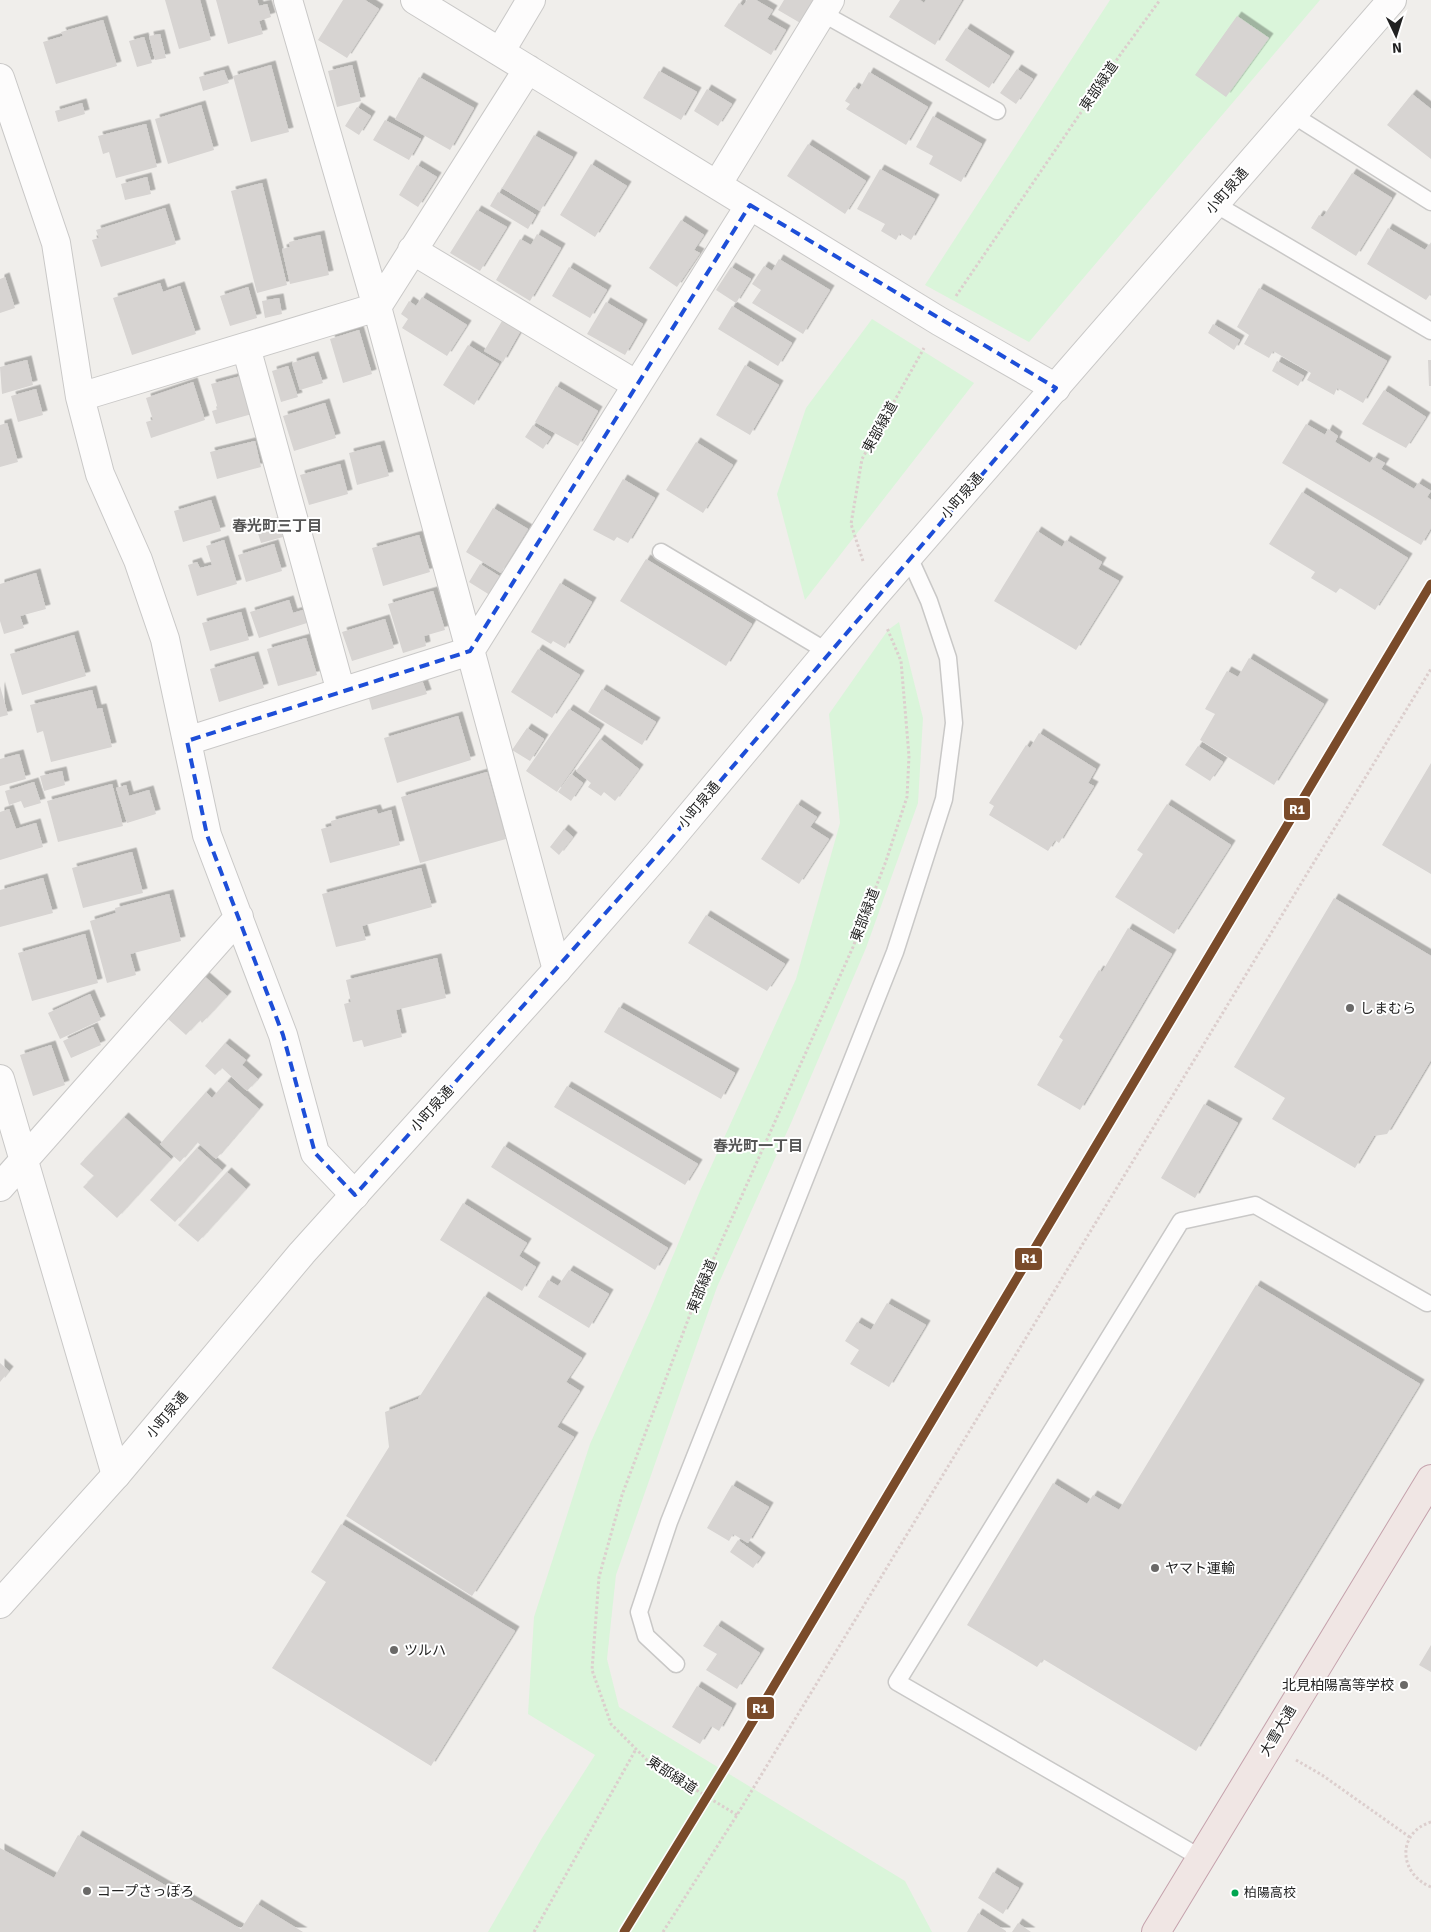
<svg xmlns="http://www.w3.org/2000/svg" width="1431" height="1932" viewBox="0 0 1431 1932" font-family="Signika,'Noto Sans JP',sans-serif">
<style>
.park{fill:#daf5da}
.building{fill:#d7d4d2;filter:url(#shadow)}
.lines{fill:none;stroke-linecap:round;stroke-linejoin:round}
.service-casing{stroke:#c9c8c7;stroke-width:19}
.minor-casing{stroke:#c9c8c7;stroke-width:30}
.tertiary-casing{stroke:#c9c8c7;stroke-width:30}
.trunk-casing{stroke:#c5a2ac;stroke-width:30}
.path{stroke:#dccecd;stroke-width:3;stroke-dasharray:2.5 2.5;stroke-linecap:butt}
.service{stroke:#fdfcfc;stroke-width:16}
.minor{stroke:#fdfcfc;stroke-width:28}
.tertiary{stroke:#fdfcfc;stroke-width:28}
.trunk{stroke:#f0e6e4;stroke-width:28}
.rail-1-casing{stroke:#fff;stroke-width:12}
.rail-1{stroke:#7a4b2a;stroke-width:9}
.marked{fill:none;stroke:#1d4ed8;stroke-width:4;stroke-dasharray:10 6;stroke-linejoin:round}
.poi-dot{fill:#6a6968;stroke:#fff;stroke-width:2}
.bus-dot{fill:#00a651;stroke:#fff;stroke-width:2}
.labels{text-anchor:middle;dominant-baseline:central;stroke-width:4;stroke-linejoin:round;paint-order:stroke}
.bus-label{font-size:13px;fill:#222;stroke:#fff;text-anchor:start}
.street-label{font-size:14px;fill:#222;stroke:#fff}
.poi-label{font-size:14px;fill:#222;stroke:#fff;text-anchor:start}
.neighbourhood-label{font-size:15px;font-weight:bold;fill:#555;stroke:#fff}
.line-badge{stroke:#fff;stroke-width:2}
.badge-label{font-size:14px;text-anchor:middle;font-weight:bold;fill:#fff}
</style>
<defs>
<filter id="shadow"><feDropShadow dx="4.5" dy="-4.5" stdDeviation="0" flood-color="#0004"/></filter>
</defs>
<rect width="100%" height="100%" fill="#f0eeeb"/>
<!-- park -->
<path class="park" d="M1110,0H1320L1029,342L925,285Z
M872,319L974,383L805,600L777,494L806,408Z
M899,622L923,718L918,803L866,948L791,1123L717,1287L616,1575L607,1659L619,1707L905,1881L932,1932H488L542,1838L595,1755L528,1714L534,1617L590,1444L650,1311L700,1191L796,979L840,823L829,714L888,630Z"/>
<!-- building -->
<path class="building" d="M165,0H200L211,40L179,49Z
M216,0H257L259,6L267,4L271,17L259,21L263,34L228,44Z
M343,0H365L379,9L347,58L318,40Z
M747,0H756L773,10L767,19L786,30L771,55L724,26L739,3L743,6Z
M784,0H813L815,1L802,24L778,10Z
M900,0H920L924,3L926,0H962L935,45L889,17Z
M1237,16L1269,38L1226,97L1195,75Z
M103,20L117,66L56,84L43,42L63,36L61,32Z
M966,28L1010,56L989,88L945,60Z
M160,34L166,58L155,60L149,36Z
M144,37L152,63L137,67L129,41Z
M271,65L289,132L251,142L233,76Z
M352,65L361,101L337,107L328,71Z
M1017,69L1033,79L1016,104L1000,93Z
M224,70L229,83L203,91L199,77Z
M659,71L697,92L681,120L643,98Z
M869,72L928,107L906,145L846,109L850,104L845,101L854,87L859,90Z
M419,77L474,108L450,150L395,119Z
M707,89L732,104L718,126L694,111Z
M1412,94L1431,109V159L1387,125Z
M82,103L85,114L58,122L55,111Z
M201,105L214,150L168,164L155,119Z
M357,107L371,116L359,135L345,126Z
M933,116L982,144L961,182L929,164L933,156L916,147Z
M385,120L421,139L409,160L373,140Z
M146,124L157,167L116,178L109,152L103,154L98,136Z
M534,135L573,157L540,211L502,188Z
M808,144L866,181L845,214L787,176Z
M591,164L627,186L595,237L560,215Z
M417,165L437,177L418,207L399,195Z
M880,169L935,199L911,240L900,233L896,240L881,231L885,224L857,209Z
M1352,173L1392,198L1356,256L1311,228L1319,215L1323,217Z
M147,177L151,194L125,200L121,184Z
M262,183L287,285L257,293L231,191Z
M498,192L536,215L528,229L490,206Z
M165,208L176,244L101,267L92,240L99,238L96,230Z
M477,210L507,227L480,271L450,253Z
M681,220L704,235L694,250L700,253L677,287L649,268Z
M1388,228L1425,250L1429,244L1431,245V293L1426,300L1367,264Z
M537,234L561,248L530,301L496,280L520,239L531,245Z
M320,235L329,275L290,284L282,249L290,247L289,242Z
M779,259L830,290L803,334L752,303L761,290L752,284L764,266L772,271Z
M569,267L607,290L590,318L552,296Z
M731,267L751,279L736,303L716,290Z
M5,277L15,308L0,313V279Z
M160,283L163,292L180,286L196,334L132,355L113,298Z
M248,287L257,318L230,326L220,296Z
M1259,288L1387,361L1363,403L1337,388L1334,395L1307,380L1311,373L1273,351L1269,358L1244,344L1249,335L1237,327Z
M422,297L467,325L447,356L402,328L408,319L401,314L409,301L416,306Z
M279,298L282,314L265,318L262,301Z
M606,302L643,324L625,355L587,334Z
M732,306L792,343L778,366L718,329Z
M502,321L520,332L503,362L484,351Z
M1213,324L1240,340L1234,350L1208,333Z
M359,330L372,374L343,383L330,339Z
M468,345L499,364L474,405L443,385Z
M314,356L323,383L300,390L292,363Z
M27,360L33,385L2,394L0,367Z
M1428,360H1431V386H1429Z
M1277,361L1304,376L1298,386L1272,371Z
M745,365L779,385L750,435L716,415Z
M288,366L298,397L281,402L272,371Z
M241,376L252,414L216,424L212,411L218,409L211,384Z
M193,382L205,420L151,438L146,422L153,420L146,398Z
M556,386L598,411L578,446L535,422Z
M36,389L43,415L18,422L11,396Z
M1384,390L1426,417L1406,448L1362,424Z
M325,403L336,438L294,451L283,416Z
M7,423L18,462L0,467V425Z
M1306,424L1325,435L1328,429L1338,436L1335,442L1370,463L1374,457L1385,463L1381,469L1414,489L1418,483L1431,491L1427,497L1431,500V528L1421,545L1282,463Z
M533,425L551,437L543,449L525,437Z
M255,441L261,467L217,479L210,452Z
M696,442L733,465L703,513L666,490Z
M380,445L389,476L357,485L349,453Z
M340,464L348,494L309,505L300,475Z
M623,479L655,498L628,543L617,537L614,541L593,530Z
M1302,492L1408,558L1375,610L1340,588L1336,593L1311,578L1315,572L1269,544Z
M211,500L221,531L183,542L174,511Z
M493,508L528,529L501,573L466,552Z
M278,521L283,537L261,543L256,527Z
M1037,531L1062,547L1066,540L1102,562L1098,569L1119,581L1076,650L994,601Z
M419,535L430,572L383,586L372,548Z
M224,540L237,584L197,596L188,565L197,562L200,568L212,565L206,546Z
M274,544L282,571L246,582L238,555Z
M646,559L752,624L726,666L620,601Z
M480,564L504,579L493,597L469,582Z
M36,573L46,609L20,616L24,628L4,634L0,621V584Z
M560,583L592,602L565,648L553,641L551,644L531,632Z
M433,591L445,630L424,636L426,646L403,653L388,604Z
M289,600L293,613L303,610L307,623L259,638L250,612Z
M241,612L249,640L210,651L202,623Z
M385,619L394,648L352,661L342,632Z
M74,635L86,676L22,695L10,654Z
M306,638L317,675L278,686L267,649Z
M538,649L580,675L552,718L511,692Z
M254,656L264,688L219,702L210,669Z
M1249,658L1324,704L1274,785L1200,740L1215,714L1205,709L1227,671L1238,677Z
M422,680L427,694L372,710L368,695Z
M0,686L8,715L0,717Z
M602,689L656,722L642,745L588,712Z
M92,690L97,709L102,708L112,747L51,762L43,731L37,733L30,705Z
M569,709L600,729L557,792L526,771Z
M458,716L471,760L397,783L384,738Z
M527,728L544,739L530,761L512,750Z
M1039,733L1096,769L1088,783L1094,786L1059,843L1055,840L1048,851L989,815L994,806L989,803L1026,745L1030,748Z
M600,739L639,769L615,801L604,792L601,796L588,787L591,783L576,771Z
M1198,746L1223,762L1210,781L1185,765Z
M19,754L26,779L0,786V759Z
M1431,763V874L1382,845Z
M62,771L65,785L44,791L40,776Z
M487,772L506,839L420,863L401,797Z
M571,774L583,783L571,801L558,792Z
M34,782L41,803L24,808L21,801L9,805L5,791Z
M112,784L123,826L58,842L47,801Z
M126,785L129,796L149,790L156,814L127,823L116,788Z
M797,804L817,817L810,827L829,839L799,884L761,859Z
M1167,804L1231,845L1174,934L1115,897L1143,854L1137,850Z
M9,809L16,829L36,823L43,847L0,860V812Z
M376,809L378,814L391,810L400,845L330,863L321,829L332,826L331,821Z
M564,829L573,837L559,855L550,847Z
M132,852L143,893L83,908L72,868Z
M421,868L432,907L362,926L366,940L336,947L322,894Z
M43,878L53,913L0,927V890Z
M169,894L181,941L130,954L136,975L107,983L90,921L116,913L115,908Z
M1334,898L1431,956V1060L1387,1134L1374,1136L1355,1168L1272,1119L1285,1098L1234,1067Z
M706,915L785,964L767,991L688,943Z
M1128,928L1172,954L1080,1110L1037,1085L1063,1040L1059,1037L1099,970L1102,972Z
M85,934L98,983L32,1001L18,953Z
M437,958L446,998L396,1010L402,1037L364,1047L362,1040L353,1042L344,1004L351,1002L346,980Z
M204,976L227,996L202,1023L200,1020L186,1035L167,1018Z
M90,994L101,1020L60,1039L48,1013Z
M619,1007L735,1073L721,1099L604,1032Z
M93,1027L101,1045L71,1058L63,1041Z
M225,1043L246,1060L242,1065L258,1079L247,1091L222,1068L215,1075L205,1066Z
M51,1045L65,1085L33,1096L20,1055Z
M227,1081L259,1109L216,1159L197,1142L180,1162L160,1144L206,1092L212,1098Z
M567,1086L698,1164L685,1185L554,1107Z
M1204,1104L1238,1123L1195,1198L1161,1178Z
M124,1117L171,1159L117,1218L83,1187L94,1176L80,1164Z
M504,1146L668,1248L655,1270L491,1167Z
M197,1148L222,1170L175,1222L150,1200Z
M227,1172L246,1189L198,1242L178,1225Z
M463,1203L527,1243L519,1256L536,1267L522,1291L440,1240Z
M569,1270L609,1294L589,1328L538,1297L548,1280L558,1286Z
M1256,1285L1420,1384L1196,1751L1043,1659L1037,1667L967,1625L1053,1483L1087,1504L1093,1495L1119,1510Z
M484,1296L582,1358L566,1382L580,1391L557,1427L574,1437L472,1596L346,1516L389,1447L385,1412L418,1399Z
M887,1303L926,1325L889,1387L850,1364L859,1350L845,1341L857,1322L871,1330Z
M0,1363L9,1371L0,1382Z
M732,1485L769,1507L748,1543L733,1534L729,1541L707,1528Z
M341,1524L515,1631L431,1766L272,1668L326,1582L311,1572Z
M738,1540L761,1557L753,1568L730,1552Z
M717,1625L760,1653L737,1689L706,1670L717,1654L703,1646Z
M1431,1645V1672L1419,1665Z
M697,1686L732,1708L719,1731L711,1726L700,1744L672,1727Z
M78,1835L241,1929L257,1904L303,1932H0V1848L54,1878Z
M993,1872L1019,1888L1003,1914L978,1898Z
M978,1913L1006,1931V1932H967Z
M1018,1923L1031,1932H1012Z"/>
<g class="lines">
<!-- service casing -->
<g class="service-casing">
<path id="service" d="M822,13L997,111
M1293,115L1431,202
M1215,204L1431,331
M661,552L828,652
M676,1664L646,1636L639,1612L669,1522L895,952L944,799L954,723L948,658L929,601L909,557
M1201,1858L897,1682L1181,1221L1255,1205L1427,1303"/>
</g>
<!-- minor casing -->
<g class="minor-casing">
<path id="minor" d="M288,0L377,307L557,970
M415,0L939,321L1056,388
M500,52L531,0
M0,78L56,243L80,397L100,474L138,560L165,639L207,835L283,1035L315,1153L355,1195
M717,185L830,0
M412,250L637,385
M246,347L341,692
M80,397L377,307L528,69
M187,741L470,651L750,205
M0,1079L116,1475
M0,1187L239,917"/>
</g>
<!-- tertiary casing -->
<g class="tertiary-casing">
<path id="tertiary" d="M0,1604L116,1475L302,1253L557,970L658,854L874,596L1392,0"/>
</g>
<!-- trunk casing -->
<g class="trunk-casing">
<path id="trunk" d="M1156,1932L1431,1479"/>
</g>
<!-- path -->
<path class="path" d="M956,296L1120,55L1160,0
M863,561L851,524L862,459L924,348
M1296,1760L1322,1775L1411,1838
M737,1815L647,1760L611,1724L592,1670L599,1577L622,1495L697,1296L853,947L886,861L907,797L909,756L901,661L887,628
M1431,1822C1396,1833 1399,1874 1431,1887
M534,1932L636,1749
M663,1932L737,1815L1431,669"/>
<!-- service -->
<use href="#service" class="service"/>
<!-- minor -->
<use href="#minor" class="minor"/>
<!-- tertiary -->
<use href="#tertiary" class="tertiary"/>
<!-- trunk -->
<use href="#trunk" class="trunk"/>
<!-- rail-1 casing -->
<g class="rail-1-casing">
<path id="rail-1" d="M624,1932L732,1756L1431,584"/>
</g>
<!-- rail-1 -->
<use href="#rail-1" class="rail-1"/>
</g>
<!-- marked area -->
<path class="marked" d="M750,205L1056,388L658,854L355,1195L315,1153L283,1035L207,835L187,741L470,651Z"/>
<!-- markers -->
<g class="poi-dot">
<circle cx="1350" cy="1008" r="5"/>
<circle cx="1155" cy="1568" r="5"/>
<circle cx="394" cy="1650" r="5"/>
<circle cx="1404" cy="1685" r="5"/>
<circle cx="87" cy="1891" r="5"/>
</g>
<circle class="bus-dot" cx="1235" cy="1893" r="4.5"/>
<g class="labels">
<!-- bus labels -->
<g class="bus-label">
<text x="1244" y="1893">柏陽高校</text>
</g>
<!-- street labels -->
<g class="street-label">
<text transform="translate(1099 86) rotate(-56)">東部緑道</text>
<text transform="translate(1227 191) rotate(-49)">小町泉通</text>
<text transform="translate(880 427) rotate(-61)">東部緑道</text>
<text transform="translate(962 496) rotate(-49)">小町泉通</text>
<text transform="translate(699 805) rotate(-50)">小町泉通</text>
<text transform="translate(865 915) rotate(-69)">東部緑道</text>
<text transform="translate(432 1109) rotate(-48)">小町泉通</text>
<text transform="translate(702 1286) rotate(-68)">東部緑道</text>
<text transform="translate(167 1415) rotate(-50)">小町泉通</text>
<text transform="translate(1278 1731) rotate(-59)">大雪大通</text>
<text transform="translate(672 1775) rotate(33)">東部緑道</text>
</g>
<!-- poi labels -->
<g class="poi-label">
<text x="1360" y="1008">しまむら</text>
<text x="1165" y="1568">ヤマト運輸</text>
<text x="404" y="1650">ツルハ</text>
<text x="1394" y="1685" text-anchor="end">北見柏陽高等学校</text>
<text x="97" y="1891">コープさっぽろ</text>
</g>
<!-- neighbourhood labels -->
<g class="neighbourhood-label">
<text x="277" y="526">春光町三丁目</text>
<text x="758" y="1146">春光町一丁目</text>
</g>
</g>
<g class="line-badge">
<rect x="1283" y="797" width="28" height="24" rx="5" fill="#7a4b2a"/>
<rect x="1014" y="1247" width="29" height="24" rx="5" fill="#7a4b2a"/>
<rect x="746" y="1696" width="29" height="24" rx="5" fill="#7a4b2a"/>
</g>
<g class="badge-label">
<text x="1297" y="814">R1</text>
<text x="1029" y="1263">R1</text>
<text x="760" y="1713">R1</text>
</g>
<!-- north arrow -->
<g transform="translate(1396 35) rotate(176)" stroke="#ffffff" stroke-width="4" paint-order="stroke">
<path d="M0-4L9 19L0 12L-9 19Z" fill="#222222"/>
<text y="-8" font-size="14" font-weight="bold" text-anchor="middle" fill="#222222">N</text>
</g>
</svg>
